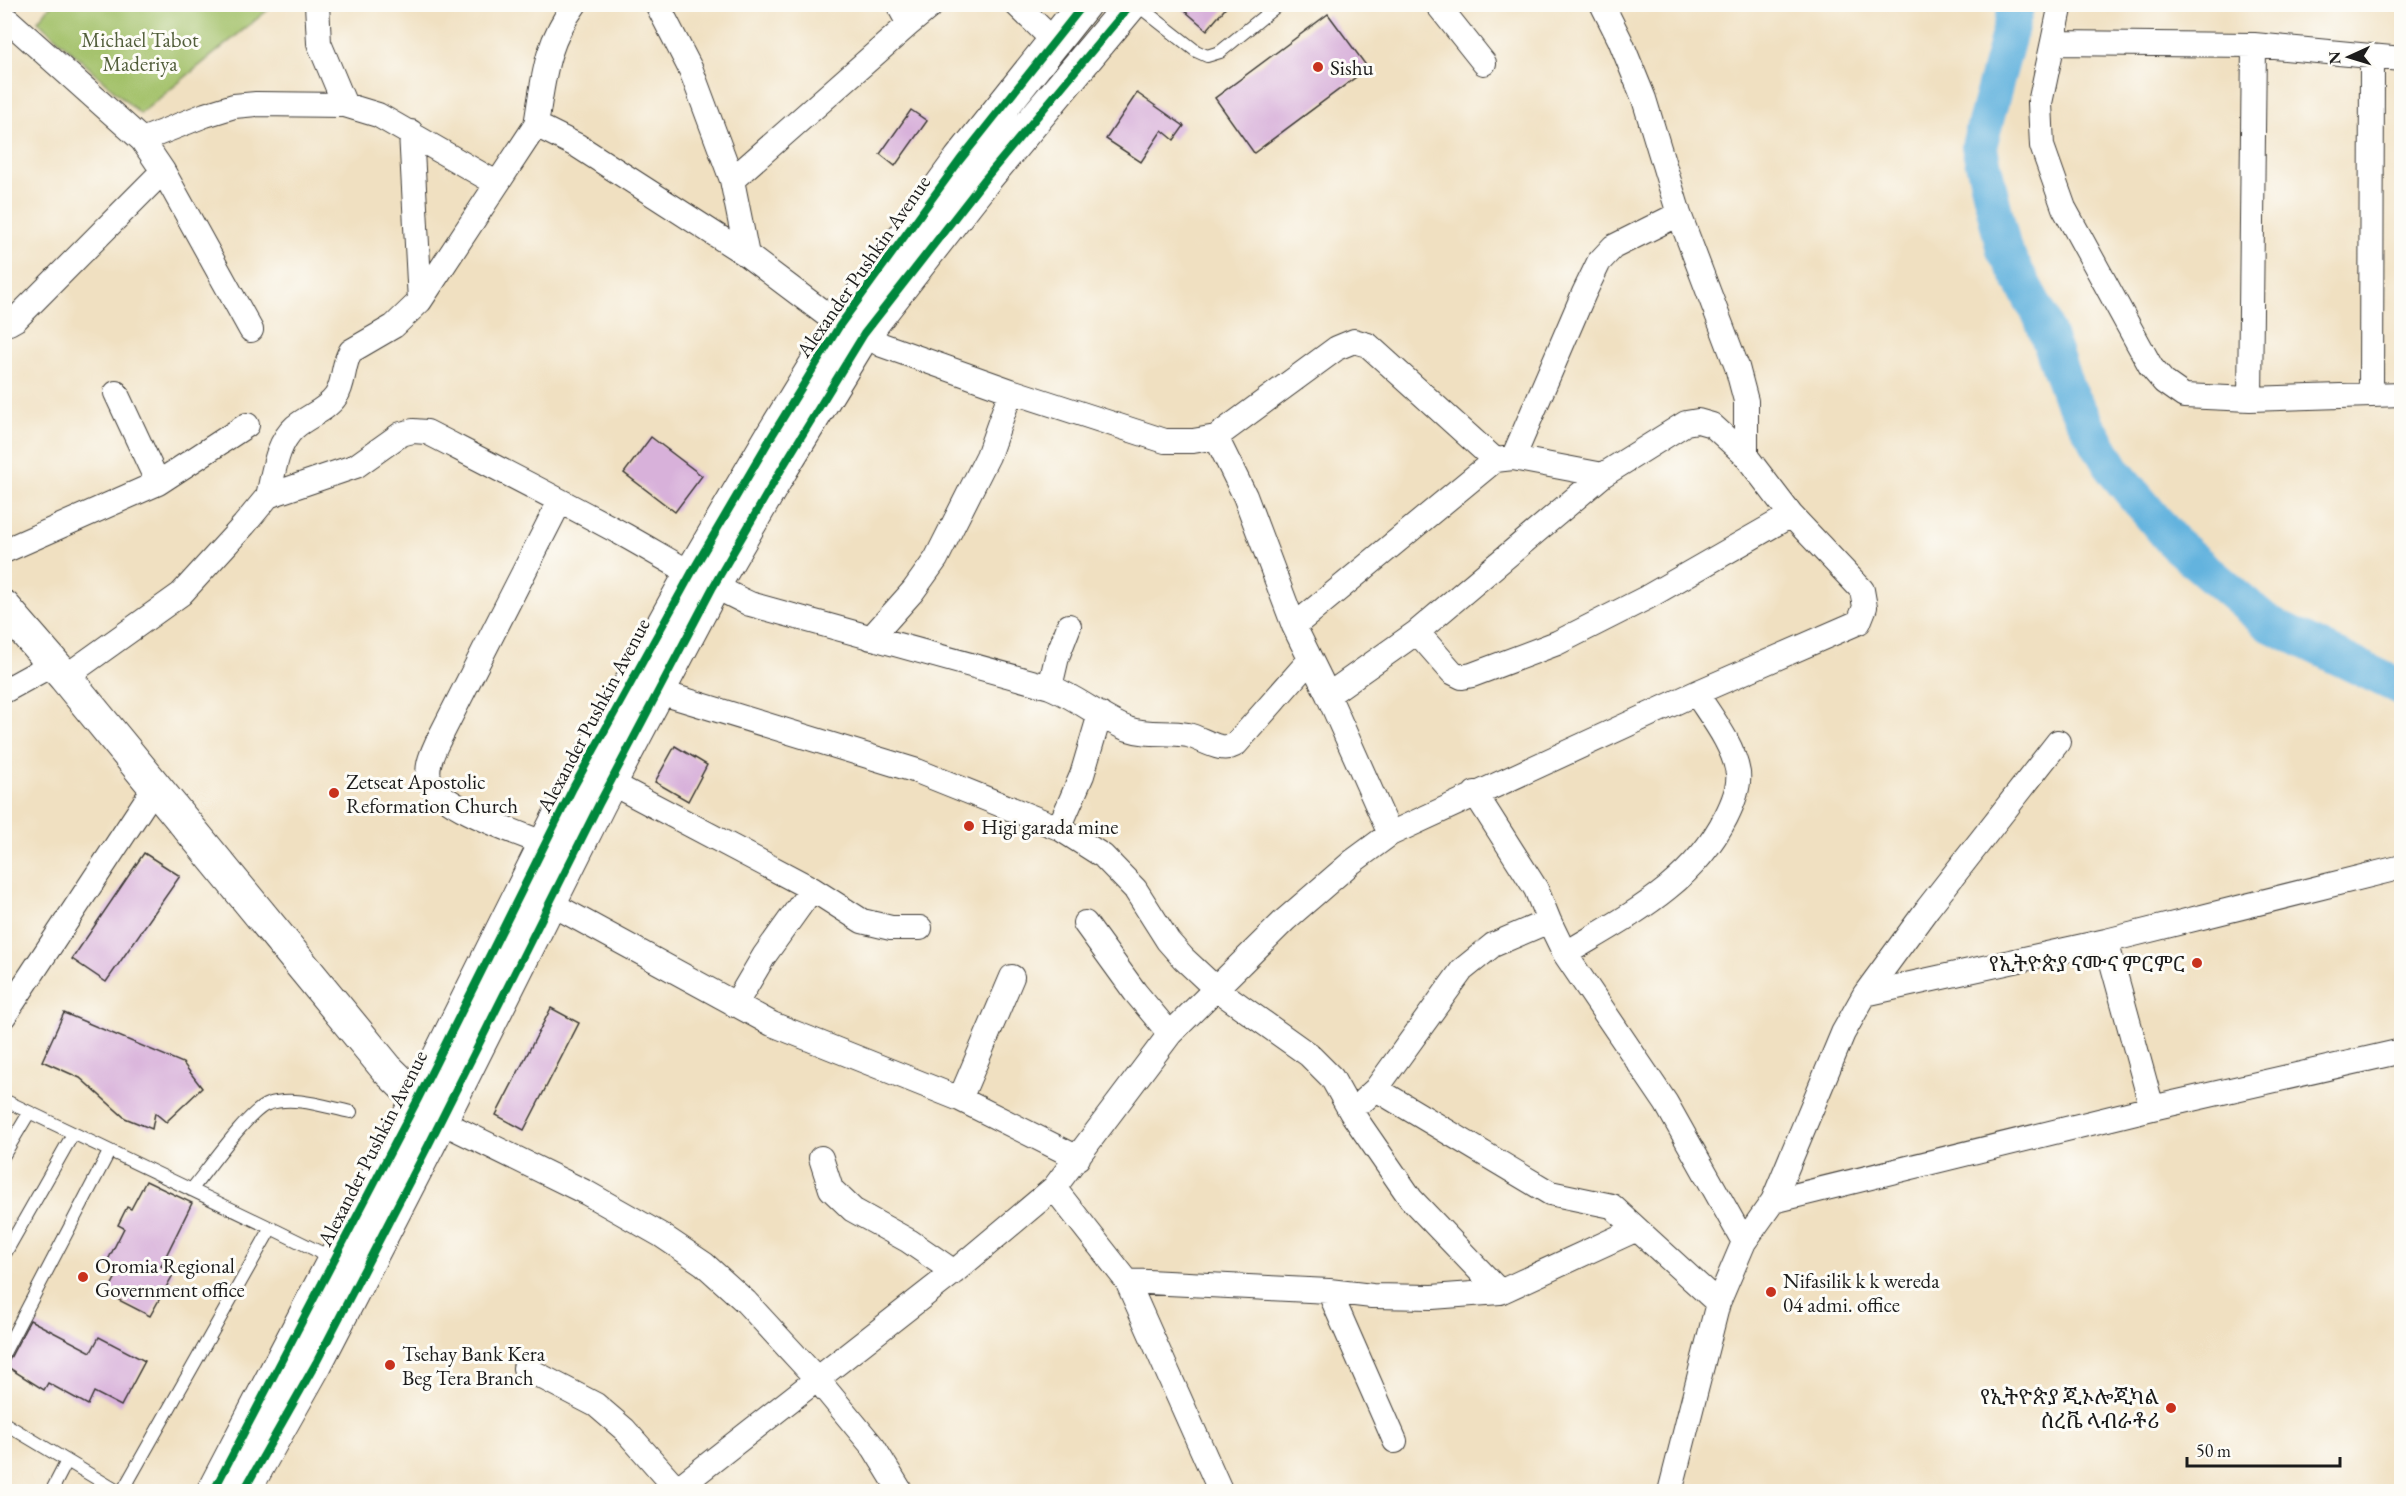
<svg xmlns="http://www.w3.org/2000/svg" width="2406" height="1496" viewBox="0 0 2406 1496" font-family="'EB Garamond','Noto Serif Ethiopic',serif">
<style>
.green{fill:#a3c169;stroke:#606e42;stroke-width:1.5}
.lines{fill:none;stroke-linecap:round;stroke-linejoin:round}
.river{stroke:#64b3de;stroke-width:36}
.building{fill:#d8b1da}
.lane-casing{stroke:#3c3935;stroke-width:14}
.street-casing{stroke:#3c3935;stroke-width:26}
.secondary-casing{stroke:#3c3935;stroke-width:35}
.primary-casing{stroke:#3c3935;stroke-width:35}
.lane{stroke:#fff;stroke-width:12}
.street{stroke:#fff;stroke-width:24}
.secondary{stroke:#fff;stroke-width:33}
.primary{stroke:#fff;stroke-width:33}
.cycleway-casing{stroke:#fdfcf7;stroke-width:11}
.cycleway{stroke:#00873e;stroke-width:8}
.poi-dot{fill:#c8321e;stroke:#fdfcf7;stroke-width:2}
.labels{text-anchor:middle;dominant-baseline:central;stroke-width:6;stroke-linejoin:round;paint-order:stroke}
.park-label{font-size:21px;fill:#525e3b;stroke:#fdfcf7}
.poi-label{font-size:21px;fill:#1c1c1c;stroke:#fdfcf7;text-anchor:start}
.street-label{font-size:21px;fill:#1c1c1c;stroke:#fdfcf7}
</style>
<rect width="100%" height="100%" fill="#fdfcf7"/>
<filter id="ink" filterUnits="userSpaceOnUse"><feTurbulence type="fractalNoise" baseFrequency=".0167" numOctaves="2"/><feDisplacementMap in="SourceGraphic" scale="12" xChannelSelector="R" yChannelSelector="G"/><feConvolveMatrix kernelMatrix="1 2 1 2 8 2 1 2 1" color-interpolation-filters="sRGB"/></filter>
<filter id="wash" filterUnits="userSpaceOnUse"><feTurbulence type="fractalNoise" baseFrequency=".008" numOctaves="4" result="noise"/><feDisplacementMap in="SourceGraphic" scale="24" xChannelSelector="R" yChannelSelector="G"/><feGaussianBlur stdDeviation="1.35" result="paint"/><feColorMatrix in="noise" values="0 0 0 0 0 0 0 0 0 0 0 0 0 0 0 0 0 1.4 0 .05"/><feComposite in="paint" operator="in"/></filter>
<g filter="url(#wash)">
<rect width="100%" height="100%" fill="#f0e0c1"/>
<!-- green -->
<path class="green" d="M51,5V4L274,5L140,114L38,21Z"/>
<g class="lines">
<!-- river -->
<path class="river" d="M2017,4L1979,146L2004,250L2041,317L2069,394L2114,471L2175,544L2269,624L2402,688"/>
</g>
<g id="blocks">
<!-- building -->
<path class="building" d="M1177,4H1229L1207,30Z
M1328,14L1368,68L1254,153L1215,98Z
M1137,93L1184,126L1174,140L1162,130L1141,162L1106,139Z
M911,110L927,121L895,166L880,154Z
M651,437L702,476L675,512L624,473Z
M675,746L707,765L688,801L655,782Z
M144,853L180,876L106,982L72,959Z
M551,1008L579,1023L524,1130L496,1115Z
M64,1013L183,1063L202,1088L166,1122L155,1113L152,1129L125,1118L80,1078L42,1061Z
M146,1181L192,1203L161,1266L174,1273L150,1316L107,1294L120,1269L107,1262L124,1228L118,1225L127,1207L131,1209Z
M30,1320L91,1352L99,1337L145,1361L121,1406L94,1392L88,1405L48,1383L44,1390L6,1366Z"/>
</g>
</g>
<g filter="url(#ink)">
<use href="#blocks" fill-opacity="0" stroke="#3c3935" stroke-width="1.5"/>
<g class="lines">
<!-- lane casing -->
<g class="lane-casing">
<path id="lane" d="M1136,4L1196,51L1207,56L1220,52L1279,4
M4,1100L271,1228L122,1492
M4,1155L29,1113
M191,1190C206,1172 249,1110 268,1104C294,1095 326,1107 351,1112
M271,1228L332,1258
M6,1252L73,1134
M4,1353L109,1152
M4,1423L119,1492
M51,1492L67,1461"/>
</g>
<!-- street casing -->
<g class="street-casing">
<path id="street" d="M317,4L319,43L345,105
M657,4L691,70L732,180L747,255L840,325
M1016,4L1055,42
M1437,4L1484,63
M1602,4L1620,40L1644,99L1679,214L1737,367L1746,401V456
M2061,4L2040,103L2042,146L2064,208L2151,367L2164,382L2184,396L2250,399L2402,394
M909,24L933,4
M2054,43L2254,45L2250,399
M2254,45L2402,59
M536,125C544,77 545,45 575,4
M411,132L420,301
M142,140L205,115L234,106L256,104L345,105L378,115L496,183
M163,171L251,330
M732,180L909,24L898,4
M4,322L9,323L16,319L163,171L142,140L9,21
M864,334L882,345L1011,391L1165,441H1193L1216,437L1245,496L1294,626L1328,695L1390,834
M2371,395L2372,56
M1216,437L1337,348L1354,341L1368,345L1495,460
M1513,458L1584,293L1599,262L1613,247L1679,214
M158,483L247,425
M268,496C274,472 276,444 295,427C308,416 327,410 336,396C345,383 342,364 351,351L394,326L420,301L536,125L578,146L747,255
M4,551L158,483L116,393
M1294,626L1495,460L1513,458L1603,475
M871,638L913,591L936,559L988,456L1011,391
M65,677L181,594L244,525L268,496L356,466L401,434L413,431L427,432C493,466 560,500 626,536C667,559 707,584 750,604L1050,687C1078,698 1100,718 1128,729C1148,736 1168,731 1188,735C1204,739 1221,754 1236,744L1309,661
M1050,687L1057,657L1069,626
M4,691L53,664
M659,692L917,771L1059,828L1103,856L1135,889L1168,941L1183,958L1215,988L1309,1055L1332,1078L1351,1112L1411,1199L1500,1292
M1328,695L1417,632L1603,475L1686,423L1698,421L1712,425L1746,456L1791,515L1646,598L1557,643L1472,675L1462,677L1452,672L1417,632
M611,783L812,889L862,921L891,928H920
M1475,793L1536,889L1549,921L1565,954L1666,1103L1744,1242
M1059,828L1082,775L1100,714
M545,844C519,833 443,808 431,783C424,770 432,754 437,743L560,501
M550,903L772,1024L960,1099L1078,1158
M1085,923L1135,992L1170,1034
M1565,954C1629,915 1691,886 1726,817C1732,805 1740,787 1738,773C1733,744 1712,718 1696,693
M1865,994L2106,941
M735,1005L764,956L812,889
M4,1016L155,787
M1376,1089L1550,1193L1612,1206L1637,1229
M960,1099L1012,977
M1364,1100L1376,1089L1462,970L1493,945L1549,921
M2152,1108L2106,941L2402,867
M440,1121L587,1193L661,1235L704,1264L746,1302L817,1379L874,1448L901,1492
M821,1158L831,1189L853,1210L909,1241L954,1272
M1773,1201L2152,1108L2402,1051
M1127,1281L1329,1291L1372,1296L1432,1297L1500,1292L1637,1229L1718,1303
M1329,1291L1395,1441
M525,1368L596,1405L624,1429L677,1489
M673,1492L954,1272L1054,1188
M1221,1492L1127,1281L1054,1188L1170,1034L1285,920L1352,862L1390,834L1696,693L1859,622L1865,607L1862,590L1791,515
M1670,1492L1718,1303L1744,1242L1773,1201L1843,1033L1865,994L1928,908L2058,742"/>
</g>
<!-- secondary casing -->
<g class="secondary-casing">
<path id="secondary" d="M4,607L65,677L387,1069L437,1118"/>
</g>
<!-- primary casing -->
<g class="primary-casing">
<path id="primary" d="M213,1492L418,1099L573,788L692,572L770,439L840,325L960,160L1084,4
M243,1492L316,1363L429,1144L599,804L713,587L782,468L864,334L985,179L1131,4"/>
</g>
<!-- lane -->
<use href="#lane" class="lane"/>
<!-- street -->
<use href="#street" class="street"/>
<!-- secondary -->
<use href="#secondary" class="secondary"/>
<!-- primary -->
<use href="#primary" class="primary"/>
<!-- cycleway casing -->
<g class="cycleway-casing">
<path id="cycleway" d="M213,1492L418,1099L573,788L692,572L770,439L840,325L960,160L1084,4
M243,1492L316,1363L429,1144L599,804L713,587L782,468L864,334L985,179L1131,4"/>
</g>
<!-- cycleway -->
<use href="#cycleway" class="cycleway"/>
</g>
</g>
<!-- markers -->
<g class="poi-dot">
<circle cx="1318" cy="67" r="6"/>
<circle cx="334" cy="793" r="6"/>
<circle cx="969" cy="826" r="6"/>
<circle cx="2197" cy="963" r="6"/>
<circle cx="83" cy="1277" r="6"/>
<circle cx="1771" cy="1292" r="6"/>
<circle cx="390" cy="1365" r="6"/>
<circle cx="2171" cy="1408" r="6"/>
</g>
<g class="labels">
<!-- park labels -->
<g class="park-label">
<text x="140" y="39">Michael Tabot<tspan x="140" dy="24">Maderiya</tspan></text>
</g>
<!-- poi labels -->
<g class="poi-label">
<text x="1330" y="67">Sishu</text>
<text x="346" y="781">Zetseat Apostolic<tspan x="346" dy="24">Reformation Church</tspan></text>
<text x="981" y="826">Higi garada mine</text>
<text x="2185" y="963" text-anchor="end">የኢትዮጵያ ናሙና ምርምር</text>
<text x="95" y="1265">Oromia Regional<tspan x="95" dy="24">Government office</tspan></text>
<text x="1783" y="1280">Nifasilik k k wereda<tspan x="1783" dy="24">04 admi. office</tspan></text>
<text x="402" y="1353">Tsehay Bank Kera<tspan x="402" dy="24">Beg Tera Branch</tspan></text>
<text x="2159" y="1396" text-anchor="end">የኢትዮጵያ ጂኦሎጂካል<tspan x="2159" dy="24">ሰረቬ ላብራቶሪ</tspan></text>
</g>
<!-- street labels -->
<g class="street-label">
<text transform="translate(863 266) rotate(-55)">Alexander Pushkin Avenue</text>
<text transform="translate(593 715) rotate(-62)">Alexander Pushkin Avenue</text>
<text transform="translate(372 1148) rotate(-63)">Alexander Pushkin Avenue</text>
</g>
</g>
<!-- margin -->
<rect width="2406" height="1496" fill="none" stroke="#fdfcf7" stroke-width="24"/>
<!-- north arrow -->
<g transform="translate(2349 57) rotate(266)" stroke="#fdfcf7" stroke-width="4.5" paint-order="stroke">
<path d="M0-4.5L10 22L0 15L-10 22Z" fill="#1c1c1c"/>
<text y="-9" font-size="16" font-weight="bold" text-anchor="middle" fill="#1c1c1c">N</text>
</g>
<!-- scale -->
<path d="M2187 1457v9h153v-9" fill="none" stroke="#1c1c1c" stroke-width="3"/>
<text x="2196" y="1457" font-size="18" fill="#1c1c1c" stroke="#fdfcf7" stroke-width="4.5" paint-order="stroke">50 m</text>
</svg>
